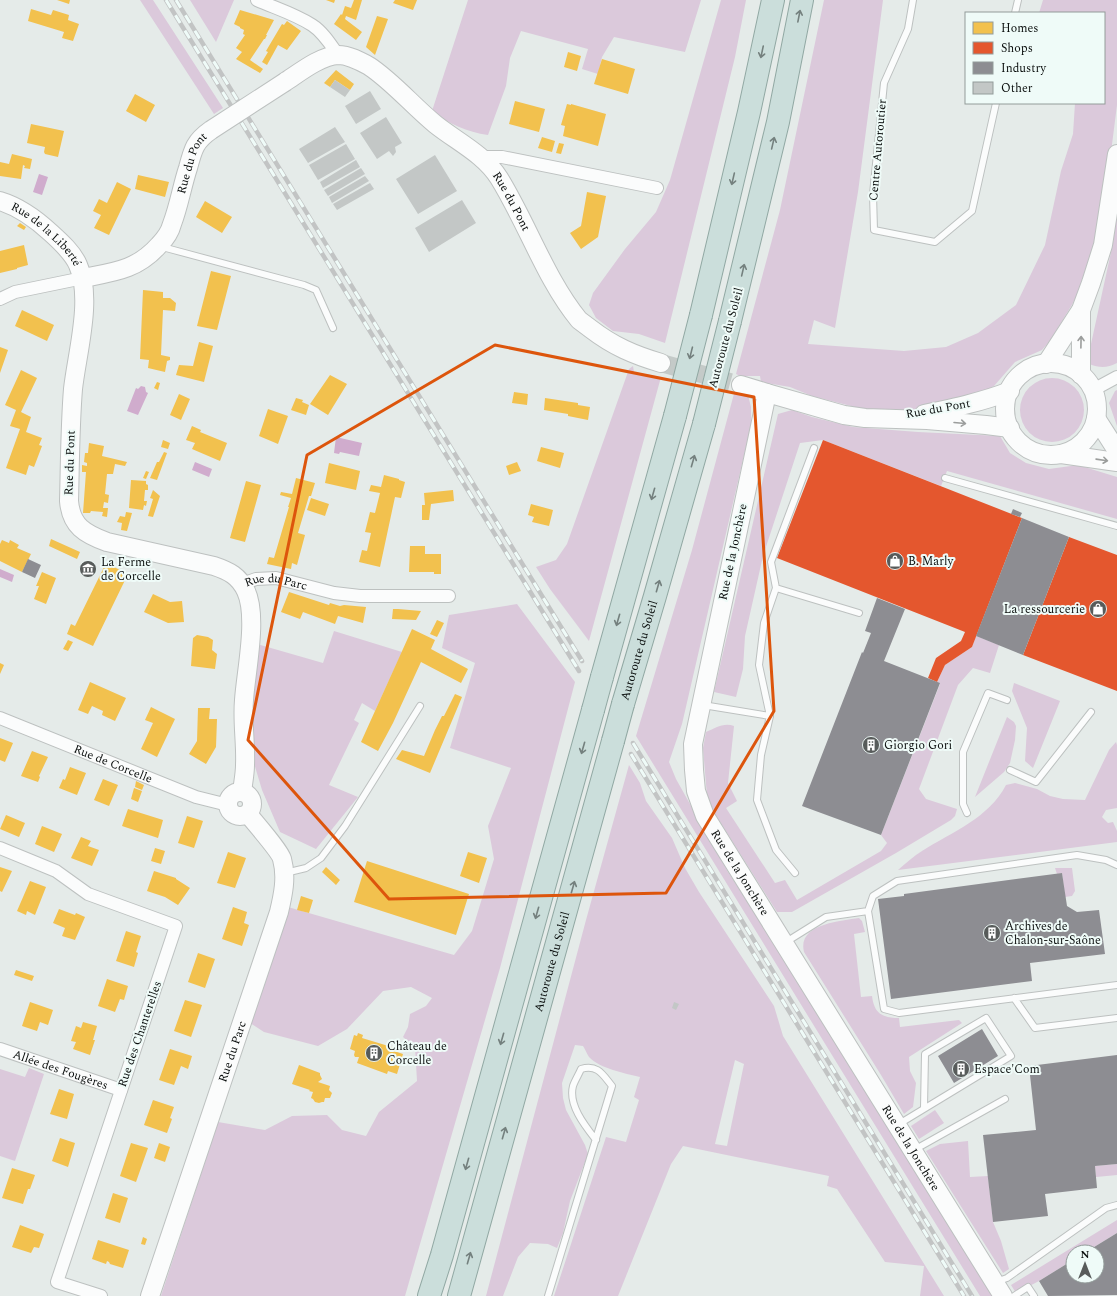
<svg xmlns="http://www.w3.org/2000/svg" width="1117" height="1296" viewBox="0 0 1117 1296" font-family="Spectral,serif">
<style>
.green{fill:#dbc9db;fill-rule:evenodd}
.water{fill:#d0accd}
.homes{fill:#f2c14e}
.shops{fill:#e4572e}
.industry{fill:#8d8d92}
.building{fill:#c3c7c6}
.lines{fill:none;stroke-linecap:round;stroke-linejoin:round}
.secondary-tunnel{stroke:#c4cac8;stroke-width:18;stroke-dasharray:18 9;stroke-linecap:butt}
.lane-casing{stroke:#bdc1c0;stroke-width:8}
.street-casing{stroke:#bdc1c0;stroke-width:14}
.secondary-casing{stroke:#bdc1c0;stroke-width:20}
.highway-casing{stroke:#91a8a3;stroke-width:24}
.lane{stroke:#fbfcfc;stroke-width:6}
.street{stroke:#fbfcfc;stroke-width:12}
.secondary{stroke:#fbfcfc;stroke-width:18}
.highway{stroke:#cbdedb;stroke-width:22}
.rail-casing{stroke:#c2c4c4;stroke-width:4.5}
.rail{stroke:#effbf8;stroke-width:3;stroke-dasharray:9;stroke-linecap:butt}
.secondary-bridge-casing{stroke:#bdc1c0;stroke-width:20;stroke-linecap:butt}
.highway-bridge-casing{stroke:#91a8a3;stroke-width:24;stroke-linecap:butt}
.secondary-bridge{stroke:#fbfcfc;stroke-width:18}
.highway-bridge{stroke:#cbdedb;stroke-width:22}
.oneway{stroke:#74807e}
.oneway2{stroke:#9b9d9c}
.marked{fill:none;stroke:#dd550c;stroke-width:3;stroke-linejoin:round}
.labels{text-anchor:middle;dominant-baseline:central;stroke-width:4;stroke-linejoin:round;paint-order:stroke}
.street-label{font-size:12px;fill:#0a0e0d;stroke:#effbf8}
.poi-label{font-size:12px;fill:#0a0e0d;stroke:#effbf8;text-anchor:start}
</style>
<rect width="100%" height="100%" fill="#e5ebe9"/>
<!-- green -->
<path class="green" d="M140,0H153L223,108L214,114Z
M190,0H234L216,42Z
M468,0H701L685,52L614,37L602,57L598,74L582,69L588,49L521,31L510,58L506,86L488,135C467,132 449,124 432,111Z
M721,0H746L735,57L665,343L639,334L613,331L596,318L589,305L593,293L625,249L656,212L670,180Z
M824,0H883L858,192L835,328L814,320L808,344L904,351L946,347L978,333L1016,305L1045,245L1061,171L1073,134L1075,103H1104V13H1039L1043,0H1117V105L1101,231L1087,274L1073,303L1050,341L1042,350L1015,362L994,386L982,392L918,411L888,412L855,407L812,396L790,387L761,382L760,376H740L736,374L780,210Z
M1117,213V363C1107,368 1100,368 1089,364L1091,344L1113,243Z
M633,366L634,372L661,377L589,641L550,589L536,567L556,560L567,544L629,369Z
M1020 410a32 32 0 1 1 64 0a32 32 0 1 1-64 0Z
M735,390L748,395L751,407V425L682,724L669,762L676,779L728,872L827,1025L996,1296H980L636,736L692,550Z
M1117,390V426L1109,403L1115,391Z
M792,410L812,417L853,427L918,432L1000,436L1010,453L1026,463L1049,469L1078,465L1117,477V519L947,471L941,486L823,440L800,443L763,556L745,636L743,669L736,697L714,692L778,414Z
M517,604L575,682L500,968L405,1296H161L218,1122L265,1130L292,1116L327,1115L342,1130L366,1136L379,1112L417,1081L415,1047L403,1037L408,1027L410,1014L426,1006L432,998L411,987L383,991L347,1029L318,1046L264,1032L250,1023L288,907L454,955L472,931L494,859L488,826L511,768L450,748L475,663L442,648L449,615Z
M334,631L402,652L375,711L362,703L354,720L359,723L329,785L358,797L316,849L280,832L262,790L253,760L251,722L257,644L323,663Z
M976,636L999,645L990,673L973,668L958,685L919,789L926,799L957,809L955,816L951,820L896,853L792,912H777L715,814L707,796L703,748L706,732C715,728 724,722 734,726L728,783L737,801L726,808L775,883L785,880L797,900L881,851L887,843L881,835L940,684L937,682L945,665L972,647Z
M1014,683L1060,701L1033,768L1025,761L1027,728L1012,691Z
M1007,717L1014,722L1016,726L1015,740L1010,763L1004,772L975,797Z
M1116,742L1117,745V808L1106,810L1102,817L1108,823L1113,822L1117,831V842L898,870C906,863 914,856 922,851C952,832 989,818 1006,785L1015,783L1037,789L1050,796L1063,799L1085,800L1109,750Z
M629,765L640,783L646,801L672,838L685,868L699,892L774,1006L783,1036L944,1296H920L924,1266L885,1262L837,1189L827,1186L829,1176L683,1146L671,1164L618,1296H554L606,1137L626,1142L639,1100L634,1097L640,1077C624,1073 601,1069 589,1057C587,1054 585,1049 583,1046L575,1045L562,1083L563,1098L566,1110L585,1145L588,1154L570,1201L563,1233L557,1248L548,1244L530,1243L518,1257L503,1296H486L586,920ZM735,1060L744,1064L727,1146L715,1144Z
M1055,868H1072L1075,891L1072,896L1065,897L1062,873L1057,874Z
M859,918L862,921L865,932L854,934L861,997L872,996C874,1013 882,1018 899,1018L900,1027L959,1020L962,1023L909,1057L910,1071L916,1083L913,1107L904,1114L881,1075L804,952C797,924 840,921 859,918Z
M29,1068L44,1074L15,1161L0,1156V1069L25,1077Z
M935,1110L944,1123L919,1139L911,1126Z
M968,1141L970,1177L988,1176L993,1222L1001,1241L1009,1269L1003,1273L926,1151L940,1144Z
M1117,1164V1175L1096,1177L1095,1166Z
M1117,1220V1233L1086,1252H1073V1260L1039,1281L1016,1293L1011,1285Z"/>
<!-- water -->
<path class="water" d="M39,174L48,177L42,195L33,192Z
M141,386L145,387L146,392L148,393L138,415L127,411L136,388L138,389Z
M336,437L362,443L359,456L340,452L339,454L334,453Z
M195,462L212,469L209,477L192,470Z
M0,569L14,575L12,582L0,577Z"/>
<!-- homes -->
<path class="homes" d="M57,0H70L69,4Z
M326,0H335L334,3Z
M354,0H362L356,20L346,16L345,19L362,32L356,40L334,24L341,14L342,15L345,6L351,8Z
M395,0H417L413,10L393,3Z
M31,9L51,15L53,10L69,15L68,20L79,24L73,41L62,38L64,32L28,21Z
M240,10L274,20L266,35H267L265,39H264L250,60L263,69L260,73L236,59L242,52L236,48L245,35L243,34L244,30L240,28V27L234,24Z
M377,16L388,19L375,55L366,47Z
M287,21L301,31L287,50L278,45L267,65L262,62L268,52L266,51L282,24L284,25Z
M568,52L581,56L577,71L564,67Z
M602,59L635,69L628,94L594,84Z
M336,70L354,84L350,90L335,80L330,87L324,83Z
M135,94L155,105L146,122L126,111Z
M515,101L545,109L539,132L509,124Z
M567,104L571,105V104L606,114L598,146L563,136L565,126L561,125Z
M31,124L64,131L58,157L45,154L44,152L45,147L27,143Z
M542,137L555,141L552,152L538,148Z
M559,143L564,144L561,154L556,153Z
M12,154L32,159L30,169L24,168L25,166L23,165L21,179L0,176V162L9,164Z
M138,175L169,182L165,197L135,189Z
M117,182L131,189L109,235L94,228L101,215L93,211L99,199L107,203Z
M587,192L606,196L598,237L581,249L570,233L581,226Z
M205,201L232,217L222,233L196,217Z
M20,223L26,227L24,230L17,226Z
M24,245L28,265L17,268V269L0,273V251Z
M211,271L231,276L217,330L197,326Z
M143,290L163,292V298H170L176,303L175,311L163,310L161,355L170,357V360L167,361L165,372L148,368L149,360L140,359Z
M22,310L54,325L47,341L15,326Z
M199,342L213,346L204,382L176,375L179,365L193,366Z
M0,347L8,350L0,373Z
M21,370L37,378L21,412L31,417L26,432L42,438L39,445L42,446L34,467L29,465L26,475L6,468L20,429L10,426L16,410L5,405Z
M330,375L347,384L328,415L310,404Z
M157,382L160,383L158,390L154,388Z
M514,392L528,394L527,405L512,403Z
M179,394L190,399L181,420L170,415Z
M296,398L303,400L302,402L309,405L306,415L291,410Z
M545,398L578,403V405L590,407L588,420L568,416V414L544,410Z
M268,409L288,416L278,444L259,436Z
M192,426L201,430L200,432L227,443L220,461L192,449L195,443L186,440Z
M163,440L170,443L168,449L161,447Z
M89,443L104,446L102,456L127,462L125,466L115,464L113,474H107L105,494L109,495L108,503L104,502L103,508H108L107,517L102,516L103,512L91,511L90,513H83L86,472H82V465L87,466V463L84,462L85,453H88Z
M541,447L564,453L560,468L537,461Z
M164,452L167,453L157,480L150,478L157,462H159Z
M517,462L521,471L509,475L506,466Z
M329,463L360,471L356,490L325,483Z
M146,471L149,472L146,479L143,478Z
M384,475L399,479V480L405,482L401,498L395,497L380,567L359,562L362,550L367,551L371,533L365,532L370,512L375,513L380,493L369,491L371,485L381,487Z
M296,478L315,483L311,496H309L298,533L305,535L297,565L292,563L291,569L267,564L269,557L274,558L289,507H288L291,498L280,495L281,492L292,494Z
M131,480L146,481V484L148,485V490H145L144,501H147L146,506L144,505L143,510L129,508Z
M246,481L261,485L245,542L230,538Z
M153,490L160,496L153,517L148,516L153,499L150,498Z
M453,490L454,501L431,504L429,520H422V505H425L424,493Z
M311,498L329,504L325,516L307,510Z
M531,504L553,510L549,526L532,522L534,517L528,515Z
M126,512L132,513L127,531L121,530L122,523L117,522L120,516L125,517Z
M51,539L80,552L77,559L49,546Z
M2,540L9,543L10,540L19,545L17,548L31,554L22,572L0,561V544Z
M410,546H425V554H441V574H434V572H409Z
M106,563L128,574L93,646L67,634L71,624L75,626Z
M42,572L56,578L46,604L34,599L39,586H36Z
M289,592L329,605L330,603L340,606L344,605L366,607L363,623L338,616L335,624L303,612L300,619L281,612Z
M153,594L170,602L182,601L184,622L168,623L144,612Z
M393,609H398L421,611L416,620L392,619Z
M437,620L444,623L437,637L430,634Z
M412,629L435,640L431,649L468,669L461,683L421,662L393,723L378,751L361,742Z
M197,635L208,637L213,640L212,650L217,654L215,669L191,666L193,638Z
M68,640L73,642L68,651L63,649Z
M0,663L4,665L0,674Z
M90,682L126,698L115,721L102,715L103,711L92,706L88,714L78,710Z
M455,694L462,697L430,773L396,759L402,750L424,756L435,730L442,716H444Z
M151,707L175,719L157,757L141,749L153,723L145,720Z
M198,708H210L209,719H217L216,747L206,764L189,754L197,741Z
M0,738L13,743L5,762L0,760Z
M32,751L48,757L39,776L40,777L38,782L21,776Z
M70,767L86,773L77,795L59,788L63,779L65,780Z
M103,779L118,785L109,806L94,800Z
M136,781L144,785L142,790L135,787Z
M134,788L142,791L138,802L131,799Z
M128,809L163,820L158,838L122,826Z
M6,815L25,823L19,837L0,829Z
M187,816L203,821L194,848L178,843Z
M42,826L62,834L54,852L35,844Z
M81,837L91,841L88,846L99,850L92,866L71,858Z
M155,848L165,851L161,864L151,861Z
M228,852L246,858L235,888L217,883Z
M468,852L487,858L479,883L460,876Z
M367,861L469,894L456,935L354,902Z
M0,867L12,871L2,892L0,891Z
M326,867L340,880L336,885L322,872Z
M154,871L176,878V879L190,888L178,905L165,897L147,891Z
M30,881L46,887L35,915L27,911L26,915L17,911Z
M301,896L313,900L309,913L297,910Z
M233,907L247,912L244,923L249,925L242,946L222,939Z
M59,909L75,915L76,913L85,917L75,940L62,936L65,928L53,923Z
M126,931L141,936L136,952L138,953L134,967L116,961Z
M198,953L215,959L205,988L188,982Z
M16,970L34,976L32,981L14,975Z
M107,979L128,986L124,1000L120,999L115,1012L98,1006Z
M185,1000L202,1005L191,1037L174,1031Z
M30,1002L53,1010L48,1025L40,1022L37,1031L22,1026Z
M83,1022L97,1026L93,1040H95L90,1055L73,1049L76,1042L71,1041L76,1026L81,1028Z
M358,1033L363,1035L362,1038L395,1048L394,1051L403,1054L397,1074L388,1071L387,1074L357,1063L359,1057H355L354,1055L355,1051L350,1049L354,1035L357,1036Z
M170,1049L192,1056L188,1069L181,1066L174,1085L159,1080Z
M299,1065L320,1073V1075L322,1079L318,1082L330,1086L329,1090L332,1093L330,1098H325L324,1102H322L319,1103L315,1102L313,1099L311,1098L313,1092L309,1091L310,1090L292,1084Z
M59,1089L74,1094L67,1119L50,1114Z
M153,1100L174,1107L170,1118L172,1119L167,1133L144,1125Z
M60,1138L75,1143L68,1167L52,1161Z
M131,1143L148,1148L136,1182L120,1176Z
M159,1143L170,1147L165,1162L154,1158Z
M12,1168L35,1175L30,1189H28L23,1204L2,1198Z
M113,1193L128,1198L120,1223L105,1218Z
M20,1225L44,1234L39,1248L34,1247L31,1253L12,1247Z
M143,1237L147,1239L145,1245L141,1244Z
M98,1240L129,1250L123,1268L110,1264L109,1262L107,1261L106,1264L92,1259Z"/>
<!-- shops -->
<path class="shops" d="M823,440L1022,518L972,647L945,665L937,682L928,678L936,658L961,641L965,632L777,558Z
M1069,537L1117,555V691L1023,655Z"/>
<!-- industry -->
<path class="industry" d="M1013,509L1022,513L1020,517L1011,514Z
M1022,518L1069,537L1023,655L976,636Z
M28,559L41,565L35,578L22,572Z
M877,598L905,609L884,661L940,683L881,835L802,806L862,652L863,653L871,633L865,631Z
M1062,873L1067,906L1077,912L1099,910L1105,954L1030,963L1032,981L891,999L878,899L904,896V894Z
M982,1029L998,1056L954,1083L938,1056Z
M1117,1055V1164L1095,1166L1097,1188L1045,1194L1048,1216L993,1222L983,1135L1036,1130L1029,1066Z
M1117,1233V1295L1048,1296L1039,1281L1073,1260V1276H1097V1252H1086Z"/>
<!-- building -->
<path class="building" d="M335,80L350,90L345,97L330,87Z
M370,91L381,109L356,124L345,106Z
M386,117L402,143L395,147L396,152L393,156L389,151L377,159L360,133Z
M335,127L345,142L308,163L299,149Z
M346,144L355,159L318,180L309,165Z
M435,155L457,191L418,214L396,179Z
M356,160L360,167L323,188L320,182Z
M361,168L365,174L328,196L324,190Z
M365,176L369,181L332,203L329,197Z
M370,183L374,189L337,210L333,204Z
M462,200L476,223L429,252L415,228Z
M674,1002L679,1004L676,1010L672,1008Z"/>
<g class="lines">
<!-- secondary-tunnel -->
<path class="secondary-tunnel" d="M661,363L741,385"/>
<!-- lane casing -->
<g class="lane-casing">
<path id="lane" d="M913,0L908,29L884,83L873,194L874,230L935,242L972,211L996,103
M1015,13L1018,0
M162,245L166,248L304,285L316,290L333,328
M945,478L1117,526
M776,588L771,562L814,448
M703,705L770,716L761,755L757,800L776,850L795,873
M770,716L759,665L764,623L776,588L859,613
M1010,770L1036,782L1091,712
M967,813L963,804V752L988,693L1007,700
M1117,865L1106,860L1077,855L897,881L873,896L868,911L884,1009L899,1013L1117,985
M285,873L306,868L321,858L345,826L420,706
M786,942L826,917L868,911
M1014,998L1035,1028L1117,1018
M899,1124L1011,1056L986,1018L925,1054L924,1108
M914,1150L1005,1099
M996,1282L1007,1278L1106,1208L1117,1205
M548,1296L612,1086C603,1075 598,1064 581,1069C579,1074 575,1080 573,1086C568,1105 585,1126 596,1140
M1014,1296L1028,1287L1034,1296"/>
</g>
<!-- street casing -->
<g class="street-casing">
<g id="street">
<path d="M257,0C275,8 295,14 312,25C323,32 331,45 338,55"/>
<path d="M481,157H502L657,188"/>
<path d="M0,299L15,292L83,278"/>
<path d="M1093,390L1117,377"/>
<path id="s1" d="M242,584L256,579L276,578L334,593L360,596H449"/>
<path id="s2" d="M0,718L196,797L228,805"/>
<path d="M0,848L56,871L88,894L176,926L57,1282L101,1296"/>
<path id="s3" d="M0,1049L121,1090"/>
</g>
</g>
<!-- secondary casing -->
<g class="secondary-casing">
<g id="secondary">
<path id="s4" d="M285,82C299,73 320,56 338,55C349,55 360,61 369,66C392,81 413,106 435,124C456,141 484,154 499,178C527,223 546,280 579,320C583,323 587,326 591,329C613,346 634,355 661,363"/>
<path id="s5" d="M0,201C20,207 36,219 51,233C61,242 73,253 78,265C93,298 77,353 73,389C70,426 70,464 69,501C71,526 85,534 107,542L214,566C229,571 239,576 246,591C258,617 246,671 244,700C242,722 246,743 245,765C245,774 243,783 242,792"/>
<path id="s6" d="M83,278C114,272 137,270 159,245C165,239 170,232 172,224C179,206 182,186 188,168C193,149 195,141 211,130"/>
<circle cx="1051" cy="409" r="46"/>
<path d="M1046,364L1081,310L1091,283L1103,245L1117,154"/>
<path d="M1081,375V310"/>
<path d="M741,385L767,393L844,415L865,418L927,420L986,425L1010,428"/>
<path id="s7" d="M767,393L693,744L694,770L696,791L705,816L1003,1296"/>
<path d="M924,414C953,408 982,402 1010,391"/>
<path d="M1096,418L1117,451"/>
<path d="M1061,454L1117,462"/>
<circle cx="240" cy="804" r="12"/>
<path id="s8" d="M150,1296L279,912C283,895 287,877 282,859C280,851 255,823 248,814"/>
</g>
</g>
<!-- highway casing -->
<g class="highway-casing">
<g id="highway">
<path d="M701,315L749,112L773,0"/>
<path d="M730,321L778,122L802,0"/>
<path d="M602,677L675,416"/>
<path id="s9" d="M623,704L655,596L704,424"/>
<path d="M429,1296L442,1255L593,710"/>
<path id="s10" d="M459,1296L613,741"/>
</g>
</g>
<!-- lane -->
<use href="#lane" class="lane"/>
<!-- street -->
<use href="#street" class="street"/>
<!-- secondary -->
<use href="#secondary" class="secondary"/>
<!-- highway -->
<use href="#highway" class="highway"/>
<!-- rail casing -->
<g class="rail-casing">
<path id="rail" d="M166,0L579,671
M176,0L582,661
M633,743L972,1296
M631,754L964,1296"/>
</g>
<!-- rail -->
<use href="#rail" class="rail"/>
<!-- secondary-bridge casing -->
<g class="secondary-bridge-casing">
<path id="secondary-bridge" d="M211,130L285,82"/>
</g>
<!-- highway-bridge casing -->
<g class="highway-bridge-casing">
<path id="highway-bridge" d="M675,416L701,315
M704,424L730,321
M593,710L602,677
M613,741L623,704"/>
</g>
<!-- secondary-bridge -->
<use href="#secondary-bridge" class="secondary-bridge"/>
<!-- highway-bridge -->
<use href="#highway-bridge" class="highway-bridge"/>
</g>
<!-- one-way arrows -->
<defs><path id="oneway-shaft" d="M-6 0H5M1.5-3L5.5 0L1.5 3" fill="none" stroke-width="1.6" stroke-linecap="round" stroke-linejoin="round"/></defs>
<g class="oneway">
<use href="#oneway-shaft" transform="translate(799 16) rotate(-79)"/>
<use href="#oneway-shaft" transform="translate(762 52) rotate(102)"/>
<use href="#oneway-shaft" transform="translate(773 143) rotate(-77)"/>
<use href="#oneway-shaft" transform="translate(733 179) rotate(103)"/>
<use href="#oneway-shaft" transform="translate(743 270) rotate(-77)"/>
<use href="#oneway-shaft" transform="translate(691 353) rotate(104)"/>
<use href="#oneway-shaft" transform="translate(693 461) rotate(-74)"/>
<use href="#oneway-shaft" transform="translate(653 494) rotate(106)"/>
<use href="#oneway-shaft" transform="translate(658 586) rotate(-74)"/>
<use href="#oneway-shaft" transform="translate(618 620) rotate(106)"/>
<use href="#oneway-shaft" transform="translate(583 748) rotate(106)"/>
<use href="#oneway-shaft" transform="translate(573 887) rotate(-74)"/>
<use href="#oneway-shaft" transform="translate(537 913) rotate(106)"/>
<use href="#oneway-shaft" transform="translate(502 1039) rotate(106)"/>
<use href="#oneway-shaft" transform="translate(504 1133) rotate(-74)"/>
<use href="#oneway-shaft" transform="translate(467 1164) rotate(106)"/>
<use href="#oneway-shaft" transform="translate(469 1258) rotate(-74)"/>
</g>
<g class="oneway2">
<use href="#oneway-shaft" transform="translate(1081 342) rotate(-89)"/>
<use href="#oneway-shaft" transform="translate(960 423) rotate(5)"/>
<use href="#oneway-shaft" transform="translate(1102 460) rotate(8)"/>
</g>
<!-- marked area -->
<path class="marked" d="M495,345L754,397L774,711L666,893L389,899L248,740L307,455Z"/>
<!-- icons -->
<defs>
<g id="shop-disc" transform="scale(0.9)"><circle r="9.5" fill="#575b5a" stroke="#effbf8"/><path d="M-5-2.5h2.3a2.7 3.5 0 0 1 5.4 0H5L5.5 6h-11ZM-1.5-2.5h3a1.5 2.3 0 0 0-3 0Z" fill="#fff"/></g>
<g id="museum-disc" transform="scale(0.9)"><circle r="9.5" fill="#575b5a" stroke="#effbf8"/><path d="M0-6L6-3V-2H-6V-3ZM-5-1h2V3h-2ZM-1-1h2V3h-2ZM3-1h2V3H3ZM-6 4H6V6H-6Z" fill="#fff"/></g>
<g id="building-disc" transform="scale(0.9)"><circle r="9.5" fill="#575b5a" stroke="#effbf8"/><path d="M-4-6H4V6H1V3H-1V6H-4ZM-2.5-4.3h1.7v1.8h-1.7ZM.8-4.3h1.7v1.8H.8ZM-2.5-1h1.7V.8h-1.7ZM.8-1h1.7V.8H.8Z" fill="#fff"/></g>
</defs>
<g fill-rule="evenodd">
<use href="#shop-disc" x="895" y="561"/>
<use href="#museum-disc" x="88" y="569"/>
<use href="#shop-disc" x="1098" y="609"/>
<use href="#building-disc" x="871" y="745"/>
<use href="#building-disc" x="992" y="933"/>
<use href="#building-disc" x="374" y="1053"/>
<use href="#building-disc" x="961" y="1069"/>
</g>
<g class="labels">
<!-- street labels -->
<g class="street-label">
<text transform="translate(878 150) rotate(-85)">Centre Autoroutier</text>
<text stroke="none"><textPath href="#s6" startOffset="174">Rue du Pont</textPath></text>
<text stroke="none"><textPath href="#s4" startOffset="292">Rue du Pont</textPath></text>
<text stroke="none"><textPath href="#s5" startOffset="58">Rue de la Liberté</textPath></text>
<text transform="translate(726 338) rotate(-75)">Autoroute du Soleil</text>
<text transform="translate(938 409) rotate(-10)">Rue du Pont</text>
<text transform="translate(70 463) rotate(-88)">Rue du Pont</text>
<text transform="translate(733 552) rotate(-78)">Rue de la Jonchère</text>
<text stroke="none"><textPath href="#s1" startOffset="35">Rue du Parc</textPath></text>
<text stroke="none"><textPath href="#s9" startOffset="56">Autoroute du Soleil</textPath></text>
<text stroke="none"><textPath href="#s2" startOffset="122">Rue de Corcelle</textPath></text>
<text stroke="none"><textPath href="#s7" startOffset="499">Rue de la Jonchère</textPath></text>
<text stroke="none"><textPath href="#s10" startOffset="347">Autoroute du Soleil</textPath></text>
<text transform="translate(140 1034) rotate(-71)">Rue des Chanterelles</text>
<text stroke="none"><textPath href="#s8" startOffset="258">Rue du Parc</textPath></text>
<text stroke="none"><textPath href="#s3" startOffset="64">Allée des Fougères</textPath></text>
<text stroke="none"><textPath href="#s7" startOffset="823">Rue de la Jonchère</textPath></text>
</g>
<!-- poi labels -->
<g class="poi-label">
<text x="908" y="561">B. Marly</text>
<text x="101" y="562">La Ferme<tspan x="101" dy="14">de Corcelle</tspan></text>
<text x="1085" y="609" text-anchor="end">La ressourcerie</text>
<text x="884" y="745">Giorgio Gori</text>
<text x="1005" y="926">Archives de<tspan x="1005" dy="14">Chalon-sur-Saône</tspan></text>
<text x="387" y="1046">Château de<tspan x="387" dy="14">Corcelle</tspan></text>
<text x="974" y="1069">Espace'Com</text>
</g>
</g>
<!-- legend -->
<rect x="965" y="12" width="140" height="92" fill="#effbf8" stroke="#939c9a"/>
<rect x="973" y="22" width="20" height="12" fill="#f2c14e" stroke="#939c9a"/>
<text x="1001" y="32" font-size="12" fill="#0a0e0d">Homes</text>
<rect x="973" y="42" width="20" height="12" fill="#e4572e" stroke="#939c9a"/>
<text x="1001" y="52" font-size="12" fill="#0a0e0d">Shops</text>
<rect x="973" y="62" width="20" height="12" fill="#8d8d92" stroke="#939c9a"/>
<text x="1001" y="72" font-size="12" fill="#0a0e0d">Industry</text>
<rect x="973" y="82" width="20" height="12" fill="#c3c7c6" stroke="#939c9a"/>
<text x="1001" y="92" font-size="12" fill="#0a0e0d">Other</text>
<!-- north arrow -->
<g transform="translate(1085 1264)"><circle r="19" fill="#effbf8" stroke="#939c9a"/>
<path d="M0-3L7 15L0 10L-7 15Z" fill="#575b5a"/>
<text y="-6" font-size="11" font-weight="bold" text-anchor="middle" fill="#0a0e0d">N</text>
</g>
</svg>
